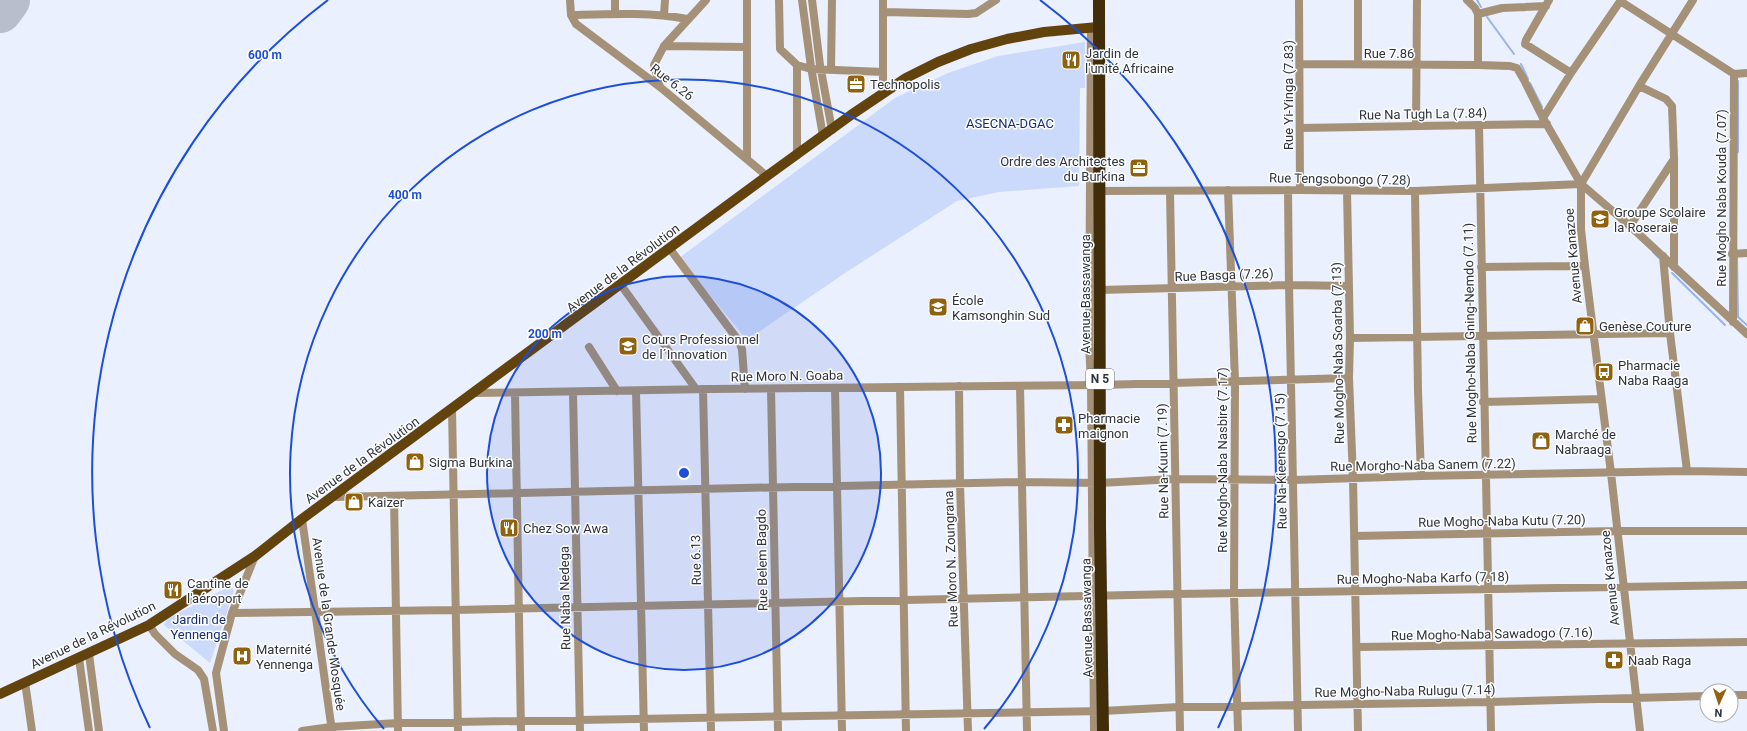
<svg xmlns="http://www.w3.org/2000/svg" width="1747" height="731" viewBox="0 0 1747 731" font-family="Roboto,sans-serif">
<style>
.green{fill:#cbdafa}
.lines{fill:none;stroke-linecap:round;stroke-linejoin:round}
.stream{stroke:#96b3f0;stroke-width:2}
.runway{stroke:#b8becb;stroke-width:44}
.minor{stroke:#a49178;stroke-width:8}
.major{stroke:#63430d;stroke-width:10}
.highway{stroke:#422d0b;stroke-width:12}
.ring{fill:none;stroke:#1d4ed8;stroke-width:2}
.labels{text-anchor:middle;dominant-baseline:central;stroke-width:3;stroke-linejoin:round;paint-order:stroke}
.shield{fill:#fff;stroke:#6c7078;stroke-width:1}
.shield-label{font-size:12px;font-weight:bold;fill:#2d333e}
.poi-label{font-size:13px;fill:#2d333e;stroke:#fff;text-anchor:start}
.street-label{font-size:13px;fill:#2d333e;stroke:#fff}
.park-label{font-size:13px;fill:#122d72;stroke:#fff}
.centre{fill:#1d4ed8;stroke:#fff;stroke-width:2}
.ring-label{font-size:12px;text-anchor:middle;font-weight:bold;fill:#1d4ed8;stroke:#fff;stroke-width:3;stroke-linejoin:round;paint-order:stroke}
</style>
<rect width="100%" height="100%" fill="#eaf0fd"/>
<!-- green -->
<path class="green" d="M1085,42V88H1080L1079,186L999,192L957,201L845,273L747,340L679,258L895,98L948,73L998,56Z
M228,587L232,588L234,590L233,594L210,663L164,625L167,619Z"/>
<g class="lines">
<!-- stream -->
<path class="stream" d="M1477,0L1481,7
M1487,17L1514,54
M1521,64L1528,79
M1530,83L1542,107
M1738,152V81
M1653,252L1659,258
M1737,257L1738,317L1747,325
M1672,273L1725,325"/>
<!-- runway -->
<path class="runway" d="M0,11L8,0"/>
<!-- minor -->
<path class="minor" d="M570,0L571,15L576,24L660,87L767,176
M615,0V13
M779,0L780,49L797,65L811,69L883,72
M802,0L811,67L823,136
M812,0L820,65L832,130
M1299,0L1300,190
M1467,0L1475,8L1478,14V65
M1549,0L1526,40L1525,44L1571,73
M1620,1L1734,74L1747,73
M883,12L968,14L976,13L996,0
M1478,14L1502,8L1546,6
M571,15C610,14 649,12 687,19
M664,15L665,0
M1091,27L1089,342L1091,385L1094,731
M664,46L747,47
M1300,64L1478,65L1510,66L1517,68L1524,80L1543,118L1581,184L1630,226L1747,334
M1358,64V0
M831,70L832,0
M1639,86L1666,99L1672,106L1674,158V267
M660,87L654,65L664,46L706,0
M883,93V0
M1543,118L1571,73L1621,0
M1479,125L1491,731
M1416,126L1417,0
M1300,128L1547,124
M797,155V65
M747,158V0
M1228,190L1235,381L1234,593L1238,731
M1288,190L1289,285L1298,731
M1099,191L1300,190L1415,191L1581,184
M1347,191L1350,338L1349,378L1353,478L1358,731
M1415,191L1418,391L1421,476
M1170,192L1180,731
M1630,226L1674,159
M670,249L738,340L742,349L745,389
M1732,254L1747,253
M1663,256L1670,333L1687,471
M1481,267L1585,266
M621,285L696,389
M1099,290L1289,285L1349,286
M1733,322L1734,74
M1350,338L1670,333
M589,347L617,391
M959,386L960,484L968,731
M1020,386L1027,731
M900,387L906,731
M835,388L842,731
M703,389L711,731
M771,389L778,731
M636,391L644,731
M573,392L580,731
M474,393L710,389L1100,385L1349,378
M515,393L521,731
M1483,402L1601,399
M452,409L458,731
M394,496L398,731
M333,497L1022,482L1099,483L1175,479L1294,480L1421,476L1687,471L1747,472
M302,519L332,731
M1354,536L1617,531H1747
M232,613L455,610L1177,594L1747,585
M149,625L155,634L175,654L198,670L204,679L213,731
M1357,647L1747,642
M89,654L99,731
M79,658L89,731
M25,682L32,731
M1731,695H1747
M224,731L216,673L232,613L255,556
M302,731L331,727L398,723L1103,711L1179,707L1490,702L1707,696
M1640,731L1611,473L1585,266L1581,229V184L1639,86L1693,0"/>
<!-- major -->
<path class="major" d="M0,694L149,625L255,556L302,519L767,176L851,115L906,78L938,62L971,49L1007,39L1044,32L1098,27"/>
<!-- highway -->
<path class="highway" d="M1099,0L1100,527L1103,731"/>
</g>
<!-- distance rings -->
<circle cx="684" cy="473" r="197" fill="#1d4ed8" fill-opacity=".12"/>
<g class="ring">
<circle cx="684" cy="473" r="197"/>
<path d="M384 729A394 394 0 1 1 984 729"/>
<path d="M150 728A592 592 0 0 1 328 0M1040 0A592 592 0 0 1 1218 728"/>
</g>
<!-- icons -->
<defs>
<g id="restaurant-square" transform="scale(1)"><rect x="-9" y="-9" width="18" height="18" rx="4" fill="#90620d" stroke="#fff"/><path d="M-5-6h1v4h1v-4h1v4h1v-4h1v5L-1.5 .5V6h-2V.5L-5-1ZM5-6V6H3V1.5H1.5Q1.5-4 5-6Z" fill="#fff"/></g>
<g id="office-square" transform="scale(1)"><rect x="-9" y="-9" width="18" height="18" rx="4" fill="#90620d" stroke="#fff"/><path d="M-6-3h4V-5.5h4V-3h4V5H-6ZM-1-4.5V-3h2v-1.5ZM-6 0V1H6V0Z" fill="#fff"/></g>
<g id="school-square" transform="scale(1)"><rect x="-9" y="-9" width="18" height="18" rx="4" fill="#90620d" stroke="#fff"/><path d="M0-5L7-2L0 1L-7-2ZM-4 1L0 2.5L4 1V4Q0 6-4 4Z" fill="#fff"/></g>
<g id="shop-square" transform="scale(1)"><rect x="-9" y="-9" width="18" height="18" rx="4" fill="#90620d" stroke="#fff"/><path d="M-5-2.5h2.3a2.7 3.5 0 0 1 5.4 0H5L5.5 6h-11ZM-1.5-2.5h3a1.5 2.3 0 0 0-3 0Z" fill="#fff"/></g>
<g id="university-square" transform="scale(1)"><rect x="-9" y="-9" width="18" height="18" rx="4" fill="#90620d" stroke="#fff"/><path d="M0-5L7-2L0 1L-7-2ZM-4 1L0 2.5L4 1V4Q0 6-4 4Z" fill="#fff"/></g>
<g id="bus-square" transform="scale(1)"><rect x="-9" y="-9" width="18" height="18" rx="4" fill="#90620d" stroke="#fff"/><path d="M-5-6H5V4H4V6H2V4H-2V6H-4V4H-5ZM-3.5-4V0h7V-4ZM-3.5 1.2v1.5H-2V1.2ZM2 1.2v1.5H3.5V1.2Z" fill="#fff"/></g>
<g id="pharmacy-square" transform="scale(1)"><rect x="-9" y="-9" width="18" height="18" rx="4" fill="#90620d" stroke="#fff"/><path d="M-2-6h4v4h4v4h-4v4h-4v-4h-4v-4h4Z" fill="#fff"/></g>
<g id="hospital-square" transform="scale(1)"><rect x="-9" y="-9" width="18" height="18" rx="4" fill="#90620d" stroke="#fff"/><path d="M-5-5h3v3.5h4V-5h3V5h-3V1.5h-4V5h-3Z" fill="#fff"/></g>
</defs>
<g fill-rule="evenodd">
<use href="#restaurant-square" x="1071" y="60"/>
<use href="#office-square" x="856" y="84"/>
<use href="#office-square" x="1139" y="168"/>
<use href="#school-square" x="1600" y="219"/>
<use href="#school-square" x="938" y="307"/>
<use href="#shop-square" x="1585" y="326"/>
<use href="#university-square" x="628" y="346"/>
<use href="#bus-square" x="1604" y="372"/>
<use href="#pharmacy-square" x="1064" y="425"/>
<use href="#shop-square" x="1541" y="441"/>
<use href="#shop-square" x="415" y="462"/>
<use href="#shop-square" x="354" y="502"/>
<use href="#restaurant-square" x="509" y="528"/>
<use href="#restaurant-square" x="173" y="590"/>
<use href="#hospital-square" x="242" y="656"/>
<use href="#pharmacy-square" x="1614" y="660"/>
</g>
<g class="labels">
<!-- shield labels -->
<rect class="shield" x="1086" y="369" width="28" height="20" rx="3"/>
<g class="shield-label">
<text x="1100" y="379">N 5</text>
</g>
<!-- poi labels -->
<g class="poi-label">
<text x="1085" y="53">Jardin de<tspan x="1085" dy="15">l'unité Africaine</tspan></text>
<text x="870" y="84">Technopolis</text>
<text x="1125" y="161" text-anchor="end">Ordre des Architectes<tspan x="1125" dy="15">du Burkina</tspan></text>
<text x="1614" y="212">Groupe Scolaire<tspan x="1614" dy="15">la Roseraie</tspan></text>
<text x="952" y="300">École<tspan x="952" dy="15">Kamsonghin Sud</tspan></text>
<text x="1599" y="326">Genèse Couture</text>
<text x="642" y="339">Cours Professionnel<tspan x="642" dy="15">de l´Innovation</tspan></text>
<text x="1618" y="365">Pharmacie<tspan x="1618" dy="15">Naba Raaga</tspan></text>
<text x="1078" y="418">Pharmacie<tspan x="1078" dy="15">maignon</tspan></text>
<text x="1555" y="434">Marché de<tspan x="1555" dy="15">Nabraaga</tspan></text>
<text x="429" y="462">Sigma Burkina</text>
<text x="368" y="502">Kaizer</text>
<text x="523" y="528">Chez Sow Awa</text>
<text x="187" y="583">Cantine de<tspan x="187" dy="15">l'aéroport</tspan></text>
<text x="256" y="649">Maternité<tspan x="256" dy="15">Yennenga</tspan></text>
<text x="1628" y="660">Naab Raga</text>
</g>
<!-- street labels -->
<g class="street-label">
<text x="1389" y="53">Rue 7.86</text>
<text transform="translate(672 82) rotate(38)">Rue 6.26</text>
<text transform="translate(1288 95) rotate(-90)">Rue Yi-Yinga (7.83)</text>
<text transform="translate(1423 114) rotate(-1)">Rue Na Tugh La (7.84)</text>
<text transform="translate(1340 179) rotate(1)">Rue Tengsobongo (7.28)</text>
<text transform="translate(1721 198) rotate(-90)">Rue Mogho Naba Kouda (7.07)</text>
<text transform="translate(1573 256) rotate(-95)">Avenue Kanazoe</text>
<text transform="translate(623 268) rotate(-37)">Avenue de la Révolution</text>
<text transform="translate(1224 275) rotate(-2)">Rue Basga (7.26)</text>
<text transform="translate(1085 294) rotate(-90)">Avenue Bassawanga</text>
<text transform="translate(1470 333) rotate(-91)">Rue Mogho-Naba Gning-Nemdo (7.11)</text>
<text transform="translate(1338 353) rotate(-91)">Rue Mogho-Naba Soarba (7.13)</text>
<text transform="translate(787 376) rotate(-1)">Rue Moro N. Goaba</text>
<text transform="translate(362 460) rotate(-36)">Avenue de la Révolution</text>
<text transform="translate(1222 460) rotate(-90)">Rue Mogho-Naba Nasbire (7.17)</text>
<text transform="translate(1163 461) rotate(-91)">Rue Na-Kuuni (7.19)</text>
<text transform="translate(1281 461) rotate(-91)">Rue Na-Kieensgo (7.15)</text>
<text transform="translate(1423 465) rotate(-1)">Rue Morgho-Naba Sanem (7.22)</text>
<text transform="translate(1502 521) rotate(-1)">Rue Mogho-Naba Kutu (7.20)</text>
<text transform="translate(951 559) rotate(-92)">Rue Moro N. Zoungrana</text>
<text transform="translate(696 560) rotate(-91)">Rue 6.13</text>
<text transform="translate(762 560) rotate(-91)">Rue Belem Bagdo</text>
<text transform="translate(1423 578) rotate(-1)">Rue Mogho-Naba Karfo (7.18)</text>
<text transform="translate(1610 578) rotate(-96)">Avenue Kanazoe</text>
<text transform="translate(565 598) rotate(-91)">Rue Naba Nedega</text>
<text transform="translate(1087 618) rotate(-91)">Avenue Bassawanga</text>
<text transform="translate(329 624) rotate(82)">Avenue de la Grande Mosquée</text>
<text transform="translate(1492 634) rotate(-1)">Rue Mogho-Naba Sawadogo (7.16)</text>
<text transform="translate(93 635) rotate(-26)">Avenue de la Révolution</text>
<text transform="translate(1405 691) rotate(-1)">Rue Mogho-Naba Rulugu (7.14)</text>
</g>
<!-- park labels -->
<g class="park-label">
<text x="1010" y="123">ASECNA-DGAC</text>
<text x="199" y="619">Jardin de<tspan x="199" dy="15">Yennenga</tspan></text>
</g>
</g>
<circle cx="684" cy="473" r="6" class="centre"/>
<g class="ring-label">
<text x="265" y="59">600 m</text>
<text x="405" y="199">400 m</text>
<text x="545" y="338">200 m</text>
</g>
<!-- north arrow -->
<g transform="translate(1719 703) rotate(183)"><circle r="19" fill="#ffffff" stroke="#abadb2"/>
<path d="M0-3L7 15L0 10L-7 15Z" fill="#90620d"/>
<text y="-6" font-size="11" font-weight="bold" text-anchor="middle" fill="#2d333e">N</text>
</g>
</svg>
